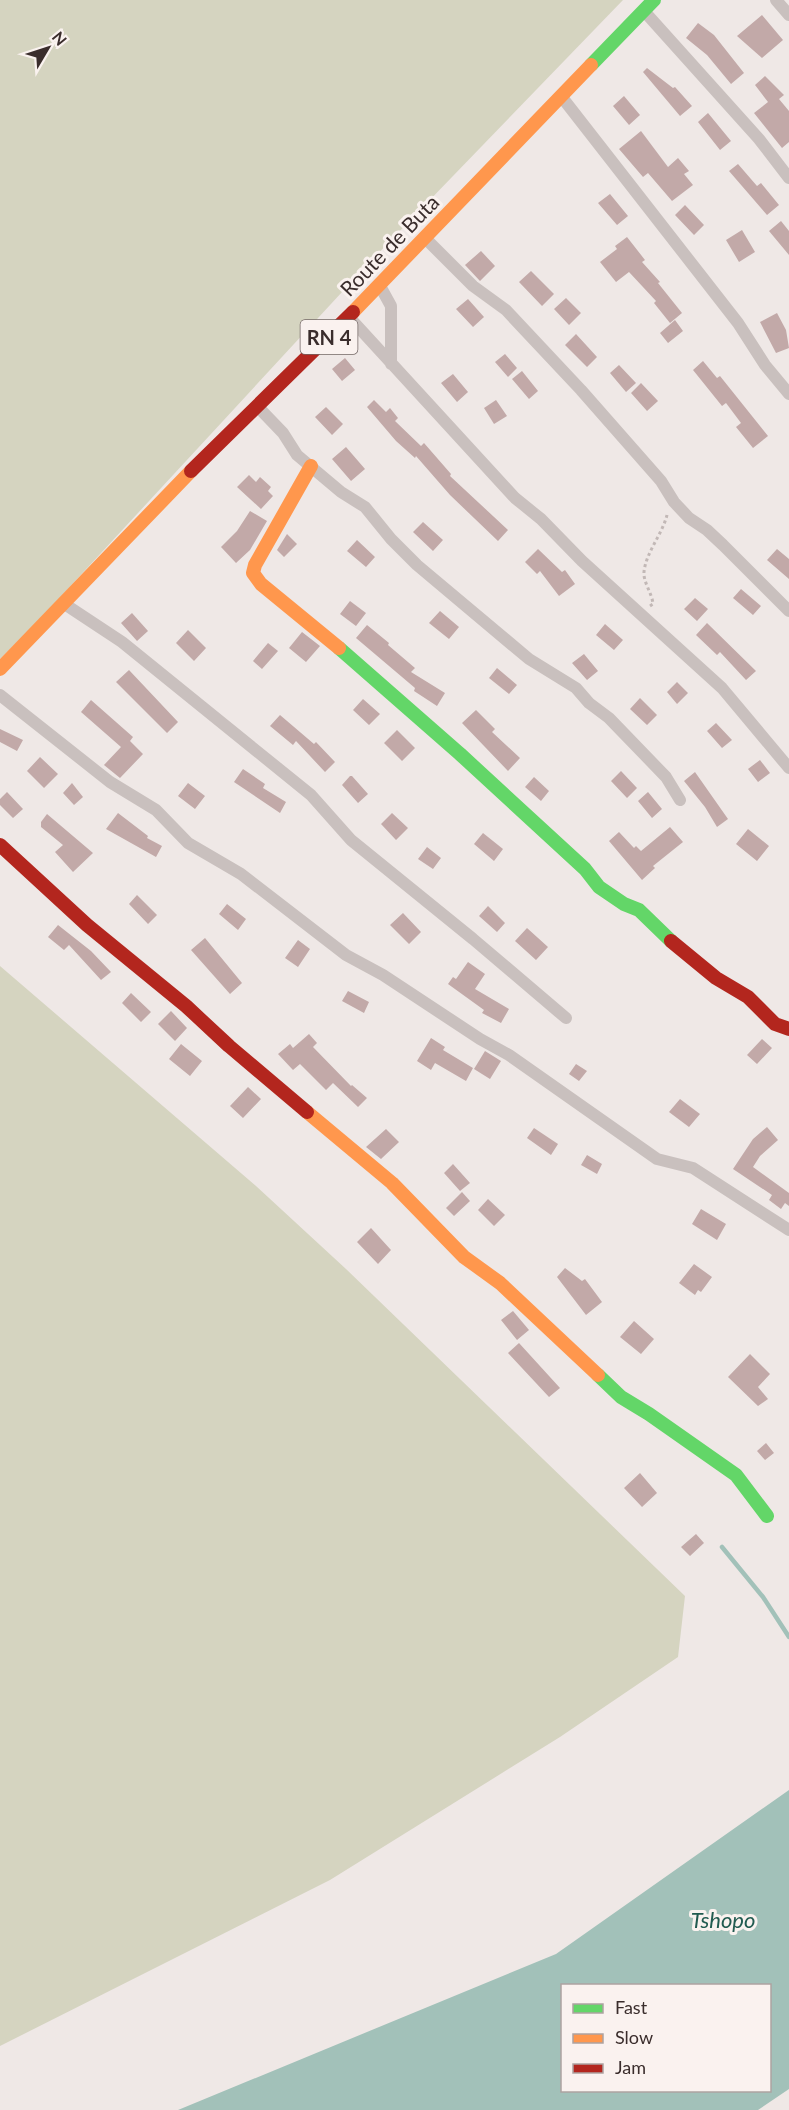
<svg xmlns="http://www.w3.org/2000/svg" width="789" height="2110" viewBox="0 0 789 2110" font-family="Lato,sans-serif">
<style>
.green{fill:#d5d4c0}
.water{fill:#a2c1b9;fill-rule:evenodd}
.lines{fill:none;stroke-linecap:round;stroke-linejoin:round}
.stream{stroke:#a2c1b9;stroke-width:4.5}
.building{fill:#c2a9a8}
.path{stroke:#c2b8b6;stroke-width:3;stroke-dasharray:3 3;stroke-linecap:butt}
.street{stroke:#c9c0be;stroke-width:12}
.fast{stroke:#63d668;stroke-width:14}
.slow{stroke:#ff974d;stroke-width:14}
.jam{stroke:#b3261e;stroke-width:14}
.labels{text-anchor:middle;dominant-baseline:central;stroke-width:6;stroke-linejoin:round;paint-order:stroke}
.shield{fill:#faf2ef;stroke:#746866;stroke-width:1.5}
.shield-label{font-size:20px;font-weight:bold;fill:#3a2d2c}
.street-label{font-size:21px;fill:#3a2d2c;stroke:#faf2ef}
.water-label{font-size:22px;font-style:italic;fill:#225b50;stroke:#faf2ef}
</style>
<rect width="100%" height="100%" fill="#efe8e6"/>
<!-- green -->
<path class="green" d="M0,0H623L367,265L53,605L0,659Z
M0,966L256,1186L346,1269L685,1596L678,1657L560,1737L330,1880L0,2046Z"/>
<!-- water -->
<path class="water" d="M789,1790V2089L758,2110H178L556,1954ZM562,1986H770V2090H562Z"/>
<g class="lines">
<!-- stream -->
<path class="stream" d="M722,1547L763,1597L789,1637"/>
</g>
<!-- building -->
<path class="building" d="M762,15L783,40L762,58L737,36Z
M698,23L714,35L744,73L731,84L707,55L686,38Z
M647,68L673,88L675,87L692,106L680,116L643,72Z
M765,76L784,95L779,99L789,111V142L782,148L754,113L768,102L755,85Z
M624,96L640,115L629,125L613,106Z
M708,113L731,141L720,150L698,122Z
M641,131L668,167L678,158L689,171L684,174L693,185L672,201L648,173L643,177L619,149Z
M738,164L757,186L761,183L779,205L767,215L729,171Z
M610,194L628,216L617,225L598,203Z
M685,205L704,225L694,235L675,215Z
M781,221L789,231V255L769,231Z
M742,230L755,252L739,262L726,240Z
M627,237L645,260L642,262L660,282L658,283L682,313L670,323L654,303L656,301L629,272L616,282L600,262L617,249L615,246Z
M481,251L495,266L480,281L465,265Z
M531,271L554,294L542,306L519,282Z
M566,298L581,313L569,325L554,309Z
M468,299L484,317L473,327L456,309Z
M777,313L786,330L789,348L776,353L760,322Z
M675,320L683,331L668,343L660,333Z
M576,334L597,357L587,367L565,345Z
M505,354L517,368L508,377L495,362Z
M345,358L355,370L342,381L332,369Z
M703,361L717,378L720,376L768,436L753,448L736,427L741,423L726,403L722,406L693,370Z
M619,365L636,383L626,392L610,373Z
M522,371L538,391L529,399L512,379Z
M453,374L468,392L457,402L441,383Z
M641,383L658,401L647,411L631,393Z
M374,400L386,412L390,408L398,418L395,421L421,446L424,443L451,474L450,476L508,530L498,541L450,495L416,456L415,458L396,441L367,407Z
M496,400L507,416L494,424L484,408Z
M326,407L343,424L332,435L315,417Z
M346,447L365,469L351,481L332,459Z
M249,475L256,482L260,477L271,487L268,491L273,496L261,509L237,487Z
M250,511L267,521L250,550L236,563L221,547L237,531Z
M423,522L443,540L433,551L413,532Z
M287,534L297,544L284,557L277,550Z
M357,540L375,557L366,567L347,551Z
M538,549L562,572L565,570L575,584L559,596L540,571L537,574L525,562Z
M777,549L789,559V579L767,560Z
M741,589L761,606L753,615L733,598Z
M695,598L708,609L697,621L684,609Z
M350,601L366,613L356,626L340,614Z
M440,611L459,627L449,639L429,623Z
M132,613L148,631L137,641L121,623Z
M707,623L756,671L746,680L720,652L717,655L696,635Z
M605,624L623,640L614,650L596,635Z
M367,625L389,643L388,645L415,668L411,672L445,693L437,706L414,691L415,688L356,638Z
M188,630L206,648L194,661L176,643Z
M302,632L320,646L306,662L289,648Z
M268,643L278,651L262,669L253,661Z
M584,654L598,671L587,680L572,663Z
M497,668L517,685L509,694L489,678Z
M129,670L178,722L167,733L116,682Z
M677,682L688,693L677,704L667,692Z
M640,698L657,715L647,725L630,709Z
M363,699L380,714L369,725L353,710Z
M91,700L133,737L130,741L143,754L120,778L104,765L121,747L81,712Z
M476,710L495,729L492,732L520,758L508,771L462,723Z
M280,715L314,744L316,742L335,762L325,772L296,741L293,745L270,726Z
M716,723L732,740L722,748L707,731Z
M0,729L23,740L17,751L0,742Z
M397,730L415,748L402,761L384,743Z
M40,757L58,774L44,788L27,771Z
M760,760L770,773L758,782L748,769Z
M243,769L265,784L263,788L286,802L280,813L234,782Z
M621,771L637,788L627,798L611,781Z
M695,772L728,819L717,827L705,807L684,781Z
M350,776H352L368,794L358,803L342,785Z
M534,777L549,791L541,801L525,787Z
M72,783L83,797L74,805L63,793Z
M188,783L205,796L195,809L178,796Z
M7,792L23,809L13,818L0,805V799Z
M648,792L662,809L652,818L638,801Z
M118,813L148,836L147,838L162,846L156,857L106,829Z
M392,813L408,828L396,840L381,824Z
M47,814L93,853L73,872L55,852L63,845L41,827V822Z
M670,827L683,842L653,866L655,868L642,880L609,841L619,832L634,848L636,846L641,851Z
M748,829L769,846L757,861L736,844Z
M483,833L503,849L494,861L474,844Z
M427,847L441,858L433,869L418,859Z
M137,895L157,915L148,924L129,904Z
M227,904L246,919L238,930L219,914Z
M488,906L505,923L497,932L479,916Z
M403,913L421,932L409,944L390,925Z
M58,925L91,951L111,972L101,980L69,945L64,950L48,937Z
M527,928L548,947L536,960L515,941Z
M205,938L242,983L230,994L191,950Z
M298,940L310,949L298,967L285,958Z
M468,962L485,974L475,989L509,1009L501,1023L482,1013L484,1010L448,984L453,977L456,979Z
M348,991L369,1002L364,1013L342,1001Z
M131,993L151,1012L141,1022L122,1003Z
M171,1011L187,1028L175,1041L158,1024Z
M309,1034L317,1043L313,1047L351,1086L352,1085L367,1098L358,1107L333,1083L326,1090L300,1064L293,1070L278,1054L290,1044L293,1048Z
M431,1038L445,1047L443,1050L473,1068L466,1081L435,1063L431,1070L417,1061Z
M762,1039L772,1048L757,1064L747,1055Z
M181,1044L202,1061L190,1076L169,1059Z
M485,1051L501,1061L490,1079L474,1069Z
M576,1064L587,1071L579,1081L569,1074Z
M248,1087L261,1099L243,1118L230,1106Z
M680,1099L700,1114L689,1127L669,1112Z
M767,1127L778,1140L760,1156L753,1167L789,1193V1206L785,1203L781,1209L769,1200L772,1195L733,1169L753,1139Z
M534,1128L558,1144L551,1155L527,1138Z
M386,1129L399,1142L381,1159L366,1147Z
M587,1155L602,1164L597,1174L581,1165Z
M453,1164L470,1183L460,1191L444,1173Z
M462,1192L470,1201L454,1216L446,1208Z
M488,1199L505,1215L494,1226L478,1210Z
M701,1209L726,1224L717,1240L692,1224Z
M371,1228L391,1250L378,1264L357,1242Z
M694,1264L712,1277L701,1292L698,1290L695,1295L679,1283Z
M565,1268L582,1281L585,1279L602,1302L586,1315L557,1277Z
M513,1311L529,1330L517,1340L501,1320Z
M634,1321L654,1339L641,1354L620,1337Z
M519,1343L560,1388L549,1397L508,1353Z
M750,1354L770,1374L758,1387L768,1399L758,1406L728,1377Z
M766,1443L774,1453L765,1460L757,1451Z
M640,1473L657,1493L642,1507L624,1488Z
M696,1534L704,1543L690,1556L681,1547Z"/>
<g class="lines">
<!-- path -->
<path class="path" d="M650,606L653,604C652,593 643,582 644,572C646,552 662,535 667,515"/>
<!-- street -->
<path class="street" d="M776,0L789,15
M644,11L759,139L789,178
M561,96L738,323L765,365L789,394
M425,238L473,286L506,310L581,390L661,481L674,502L689,518L707,530L723,545L789,611
M380,286L391,306V364
M349,317L515,498L541,519L582,561L722,688L789,768
M257,406L283,433L297,455L341,492L365,507L391,539L417,565L529,659L576,688L589,703L609,718L666,777L680,800
M63,603L122,642L311,795L351,840L473,939L566,1018
M0,695L110,782L156,810L188,843L241,874L346,955L383,975L480,1039L509,1055L657,1159L693,1168L789,1230"/>
<!-- fast -->
<path class="fast" d="M591,65L654,0
M339,648L460,754L585,869L599,887L624,904L639,910L671,941
M598,1375L621,1397L649,1414L736,1475L767,1516"/>
<!-- slow -->
<path class="slow" d="M353,312L591,65
M311,466L255,565L253,573L261,584L339,648
M0,669L191,471
M307,1112L392,1183L464,1257L500,1283L598,1375"/>
<!-- jam -->
<path class="jam" d="M191,471L353,312
M0,845L87,925L186,1006L229,1046L307,1112
M671,941L716,978L748,997L775,1024L789,1029"/>
</g>
<g class="labels">
<!-- shield labels -->
<rect class="shield" x="300.5" y="320" width="57" height="34" rx="4.5"/>
<g class="shield-label">
<text x="329" y="337">RN 4</text>
</g>
<!-- street labels -->
<g class="street-label">
<text transform="translate(389 245) rotate(-46)">Route de Buta</text>
</g>
<!-- water labels -->
<g class="water-label">
<text x="723" y="1919">Tshopo</text>
</g>
</g>
<!-- legend -->
<rect x="561" y="1984" width="210" height="108" fill="#faf2ef" stroke="#ada3a1" stroke-width="1.5"/>
<rect x="573" y="2004" width="30" height="9" fill="#63d668" stroke="#ada3a1" stroke-width="1.5"/>
<text x="615" y="2014" font-size="18" fill="#3a2d2c">Fast</text>
<rect x="573" y="2034" width="30" height="9" fill="#ff974d" stroke="#ada3a1" stroke-width="1.5"/>
<text x="615" y="2044" font-size="18" fill="#3a2d2c">Slow</text>
<rect x="573" y="2064" width="30" height="9" fill="#b3261e" stroke="#ada3a1" stroke-width="1.5"/>
<text x="615" y="2074" font-size="18" fill="#3a2d2c">Jam</text>
<!-- north arrow -->
<g transform="translate(48 48) rotate(51)" stroke="#faf2ef" stroke-width="4.5" paint-order="stroke">
<path d="M0-4.5L10 22L0 15L-10 22Z" fill="#3a2d2c"/>
<text y="-9" font-size="16" font-weight="bold" text-anchor="middle" fill="#3a2d2c">N</text>
</g>
</svg>
